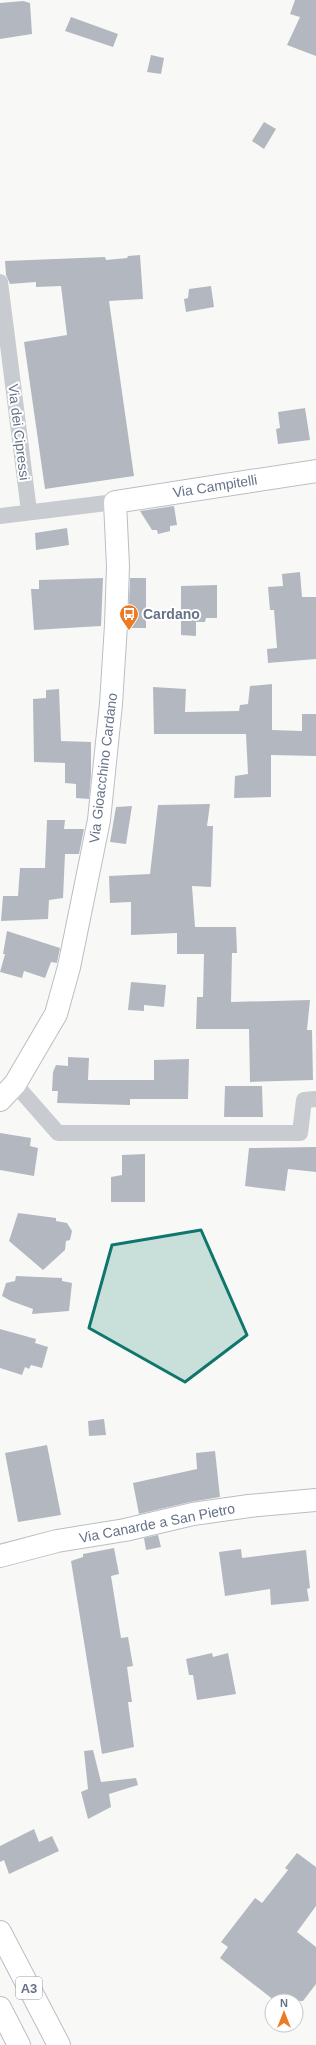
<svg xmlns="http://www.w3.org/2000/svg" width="316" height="2045" viewBox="0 0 316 2045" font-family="Helvetica,sans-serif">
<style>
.building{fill:#b3b8c0}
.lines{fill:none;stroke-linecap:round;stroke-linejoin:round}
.secondary-casing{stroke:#babec4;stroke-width:24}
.highway-casing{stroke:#bdbec2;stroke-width:24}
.street{stroke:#c8cbcf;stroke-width:16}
.secondary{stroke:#fff;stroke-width:22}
.highway{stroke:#fff;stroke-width:22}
.marked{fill:#0f766e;fill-opacity:0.2;stroke:#0f766e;stroke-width:3;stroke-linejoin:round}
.labels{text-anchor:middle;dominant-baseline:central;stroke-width:4;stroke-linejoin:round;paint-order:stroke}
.shield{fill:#fff;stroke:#949cac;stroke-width:1}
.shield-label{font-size:13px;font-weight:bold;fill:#667288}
.street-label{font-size:14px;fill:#667288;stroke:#fff}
.poi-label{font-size:14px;font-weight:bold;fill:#667288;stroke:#fff;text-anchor:start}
</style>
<rect width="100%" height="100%" fill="#f8f9f6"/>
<!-- building -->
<path class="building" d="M295,0H316V56L287,45L300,17L290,14Z
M23,1L30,3L32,34L0,39V3Z
M71,17L118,34L113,47L65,31Z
M151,55L164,58L161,74L147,72Z
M264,122L276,129L264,149L252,141Z
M140,255L143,299L109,301L134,476L45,489L24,342L67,335L61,286L36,287V282L10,284L6,275L5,261L105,257L106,260L127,258L128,256Z
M211,286L214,307L186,312L184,299L188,298L189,289Z
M305,408L310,440L278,444L276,429L280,428L278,412Z
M174,506L177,525L170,526V531L158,534L157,530H152L140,511Z
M67,528L69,545L36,550L35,533Z
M300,572L302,597H316V659L268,663L267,649L277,648L274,610H270L268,587L283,586L282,574Z
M103,578L101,626L34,630L31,589H39V580Z
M130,578H146V628H128Z
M217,585V618H206L205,622H196V636L181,635V586Z
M272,684V730L302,731V714H316V756L271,755V797L234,798L235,776L248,774L246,734H154L153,687L186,689L185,712L239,711L240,705L248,704L250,686Z
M59,689L61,741L91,742V775L89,799L76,798V784L65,783V763L34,762L33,699L46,698V690Z
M210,804L207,826H213L211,887L192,886L195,927H236L237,953H232L231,1002L310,1000L307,1030H312L313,1080L250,1082L249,1029H196L197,997H203L204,954H177V933L131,935V902L110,903L109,876L150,874L158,805Z
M132,806L126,844L110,842L116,807Z
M47,820H65L64,829H84L79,854H65L63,898L49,900L48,919L1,921L3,896H18L20,868H45Z
M7,931L60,948L57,963L51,962L45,978L24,971L22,978L0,972L5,954H3Z
M131,982L166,985L164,1007L144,1005V1011L128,1010Z
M68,1057L89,1058L88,1080H154V1060L189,1059L188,1099H130V1105L57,1103L58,1091H52L53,1072L56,1065L68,1066Z
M225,1086H262L263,1117H224Z
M0,1133L31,1138L30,1146L38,1148L34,1176L0,1170Z
M316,1147V1172L288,1169L285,1191L245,1186L249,1148Z
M145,1154V1202H111V1177L122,1175V1155Z
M18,1213L56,1218V1221L67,1223L72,1231L70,1240L66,1241L65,1250L43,1270L9,1241Z
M16,1276L62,1278V1281L72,1283L69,1311L32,1314L33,1309L11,1301L2,1296L6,1283L15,1281Z
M0,1329L36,1339L35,1343L48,1347L42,1368L31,1365L29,1369L25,1367L22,1375L0,1368Z
M104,1419L106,1435L89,1436L88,1421Z
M47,1445L61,1515L18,1522L5,1453Z
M215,1451L220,1497L190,1502L139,1514L133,1483L197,1469L196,1453Z
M158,1535L161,1547L146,1550L144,1538Z
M114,1548L119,1574L111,1576L121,1638L128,1637L133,1666L127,1667L132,1702H128L134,1747L102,1754L71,1561L83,1557V1554Z
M241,1549L242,1558L306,1550L310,1588L307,1589L309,1601L271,1605L270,1589L225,1596L219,1552Z
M212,1653L213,1657L228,1653L236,1694L197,1700L193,1675H189L186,1659Z
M93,1750L101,1782L136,1778L138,1785L109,1794L111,1807L88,1819L81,1792L88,1789L84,1751Z
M34,1829L39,1842L52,1836L59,1851L9,1874L4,1860L0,1862V1846Z
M297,1853L316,1867V1906L297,1932L316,1947V1984L303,2001H275L220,1958L228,1947L221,1942L255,1898L262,1903L288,1870L285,1868Z"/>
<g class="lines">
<!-- secondary casing -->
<g class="secondary-casing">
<path id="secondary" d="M0,1100L15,1084L56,1014L69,967L99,820L111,704L116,625L118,566L115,502L316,471
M0,1556L57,1541L125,1530L193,1514L249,1506L316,1500"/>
</g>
<!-- highway casing -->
<g class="highway-casing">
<path id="highway" d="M0,1932L59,2045
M0,2008L19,2045"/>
</g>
<!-- street -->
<path class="street" d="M0,282L29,511
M0,516L115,502
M15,1084L58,1133H300L304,1100L316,1099"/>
<!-- secondary -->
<use href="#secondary" class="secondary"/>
<!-- highway -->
<use href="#highway" class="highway"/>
</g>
<!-- marked area -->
<path class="marked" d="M201,1230L247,1335L185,1382L89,1328L112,1245Z"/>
<!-- icons -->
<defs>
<g id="bus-pin" transform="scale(1)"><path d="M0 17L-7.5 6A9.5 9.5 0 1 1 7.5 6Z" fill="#eb7b24" stroke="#fff"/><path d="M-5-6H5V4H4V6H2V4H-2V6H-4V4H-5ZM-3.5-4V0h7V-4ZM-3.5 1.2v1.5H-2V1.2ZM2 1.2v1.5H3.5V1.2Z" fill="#fff"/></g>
</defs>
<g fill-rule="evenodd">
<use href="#bus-pin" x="129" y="614"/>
</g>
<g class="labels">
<!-- shield labels -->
<rect class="shield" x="16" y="1977" width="26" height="22" rx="3"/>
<g class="shield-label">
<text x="29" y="1988">A3</text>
</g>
<!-- street labels -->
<g class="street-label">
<text transform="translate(19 432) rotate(83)">Via dei Cipressi</text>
<text transform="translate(215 486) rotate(-9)">Via Campitelli</text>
<text transform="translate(103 768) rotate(-83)">Via Gioacchino Cardano</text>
<text transform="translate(157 1523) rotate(-11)">Via Canarde a San Pietro</text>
</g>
<!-- poi labels -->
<g class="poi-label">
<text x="143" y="614">Cardano</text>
</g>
</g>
<!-- north arrow -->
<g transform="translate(284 2013)"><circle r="19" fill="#ffffff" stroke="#c2c7cf"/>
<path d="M0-3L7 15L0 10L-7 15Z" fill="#eb7b24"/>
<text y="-6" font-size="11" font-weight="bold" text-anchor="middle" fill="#667288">N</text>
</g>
</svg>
